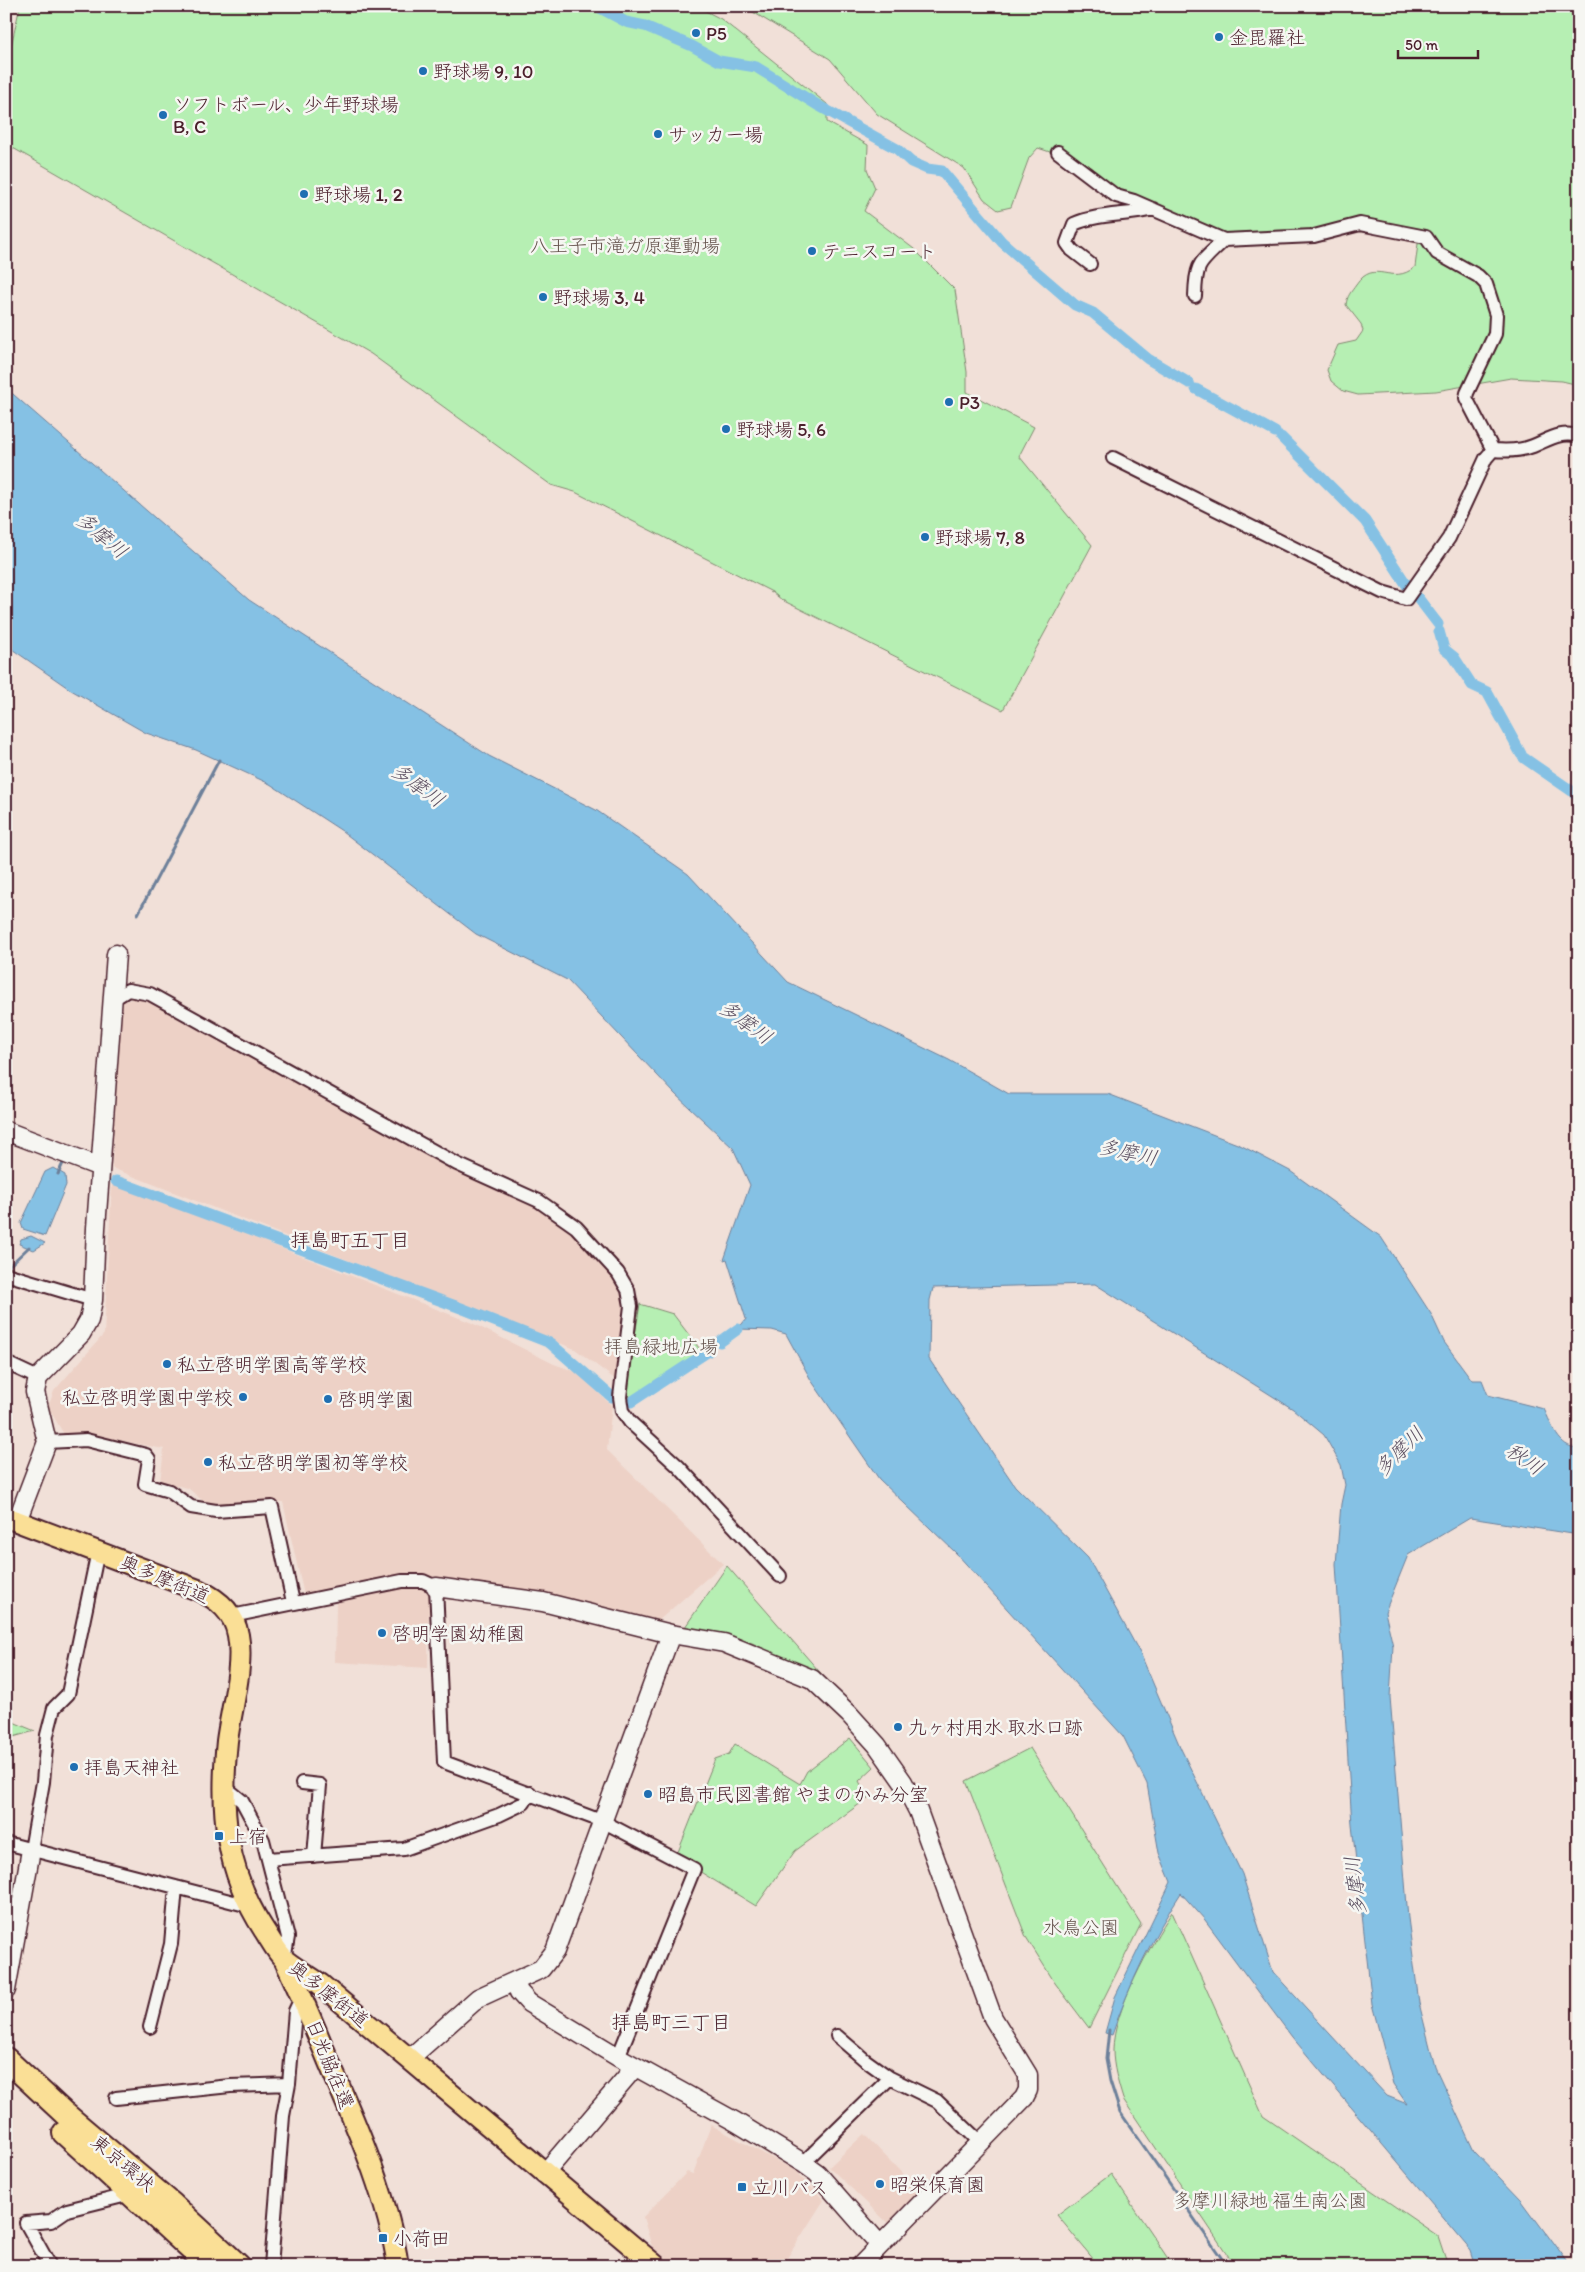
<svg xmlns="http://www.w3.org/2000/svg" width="1585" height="2272" viewBox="0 0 1585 2272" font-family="Itim,'Klee One',sans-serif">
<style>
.built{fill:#edd1c6}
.green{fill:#b6efb3;stroke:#80876f}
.water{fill:#85c1e4;stroke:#6d809a;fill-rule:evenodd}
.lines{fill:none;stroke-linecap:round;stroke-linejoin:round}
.stream{stroke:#6d809a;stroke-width:3}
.canal{stroke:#85c1e4;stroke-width:11}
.street-casing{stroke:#4a1f2b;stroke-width:16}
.secondary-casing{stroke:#4a1f2b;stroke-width:21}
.primary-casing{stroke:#4a1f2b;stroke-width:24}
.highway-casing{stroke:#4a1f2b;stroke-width:26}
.street{stroke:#f6f6f2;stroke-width:12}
.secondary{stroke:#f6f6f2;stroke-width:18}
.primary{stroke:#fadf96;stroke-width:20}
.highway{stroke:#fadf96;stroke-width:22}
.poi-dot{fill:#1f6fb2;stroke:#f6f6f2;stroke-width:2}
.labels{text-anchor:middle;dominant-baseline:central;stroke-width:5;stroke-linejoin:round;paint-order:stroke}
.poi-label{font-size:19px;fill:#4a1f2b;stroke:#f6f6f2;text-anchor:start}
.park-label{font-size:19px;fill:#65534d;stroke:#f6f6f2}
.street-label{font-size:19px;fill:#4a1f2b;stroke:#f6f6f2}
.water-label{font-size:20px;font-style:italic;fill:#5c5062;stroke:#f6f6f2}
.neighbourhood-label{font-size:20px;fill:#4a1f2b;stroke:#f6f6f2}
</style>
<rect width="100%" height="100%" fill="#f1e0d8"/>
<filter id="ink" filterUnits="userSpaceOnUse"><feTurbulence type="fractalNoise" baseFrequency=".02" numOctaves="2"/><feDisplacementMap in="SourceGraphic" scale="10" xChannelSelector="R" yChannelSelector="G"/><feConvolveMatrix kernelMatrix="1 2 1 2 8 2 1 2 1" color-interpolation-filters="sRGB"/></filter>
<g filter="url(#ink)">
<!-- built -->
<path class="built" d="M134,998L148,1002L456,1171L521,1199L569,1229L601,1262L618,1283L624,1305V1320L616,1380L575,1349L112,1168L119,1004Z
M112,1182L472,1323L554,1364L579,1373L612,1406L607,1450L723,1564L658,1621L433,1577L304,1595L283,1502L218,1506L202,1500L188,1488L160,1482L164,1449L92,1435L65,1436L48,1407L54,1391L104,1334Z
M400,1586L424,1587L429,1592L428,1668L335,1662L336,1603Z
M711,2125L794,2170L824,2200L782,2266H675L652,2247L643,2217L687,2172L693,2174Z
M864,2134L924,2196L892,2227L829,2167Z"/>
<!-- green -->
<path class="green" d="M20,6H696L721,19L827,104V122L868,145L867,169L875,188L864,211L914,249L955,290L967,372V392L1034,427L1019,456L1092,545L1003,710L782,600L772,592L575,492L551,485L371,354L6,144V69Z
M743,6H1579V385L1562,381L1511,378L1436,391L1358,395L1343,391L1331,381L1327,370L1338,345L1356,341L1363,331L1361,324L1346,305C1347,296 1351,292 1356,285C1375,257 1391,287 1415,267L1419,236L1364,221L1315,232L1230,238L1118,193L1053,153L1038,148L1029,158L1011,207L998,210L984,199L964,168L877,114L830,59Z
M640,1304L673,1314L702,1352L629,1399L627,1385Z
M727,1566L825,1678L752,1643L685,1627Z
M6,1719L35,1731L13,1737L6,1734Z
M850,1738L874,1767L859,1781L868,1798L795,1851L756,1906L676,1857L715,1759L729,1754L735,1744L800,1784L807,1771Z
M1030,1748L1141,1924L1089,2028L1055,1983L1026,1937L966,1781Z
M1172,1912L1263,2116L1438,2236L1448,2266H1235L1123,2099C1118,2083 1113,2066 1113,2050C1113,2011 1151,1944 1172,1912Z
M1111,2174L1173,2266H1099L1057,2215Z"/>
<!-- water -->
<path class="water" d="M6,388L249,600L489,756L596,810L688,874L788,982L949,1060L1009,1094H1108L1240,1145L1290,1171L1381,1237L1431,1314L1444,1342L1472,1380H1482L1488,1395L1544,1409C1552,1425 1558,1448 1579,1448V1535L1470,1518L1408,1555L1385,1612L1393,1646L1390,1697L1408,1918L1419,2003L1435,2067L1474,2151L1522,2201L1570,2266H1476L1471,2250L1292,2037L1205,1920L1181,1893C1152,1937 1129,1985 1112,2035L1105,2033L1115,1997L1171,1882L1159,1853L1147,1784L1123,1736L956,1553L879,1479L811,1380L786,1334L772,1330L738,1329L746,1319L727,1259L724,1260L750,1185L733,1148L675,1094L567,980L476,934L342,831L270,784L196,750L146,733L71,690L6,645ZM1095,1284L1293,1409L1324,1435L1341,1465L1345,1485L1341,1504L1336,1564L1352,1825L1372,2004L1393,2084L1407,2104L1387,2096L1273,1972L1242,1874L1181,1749L1141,1655L1088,1558L1015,1486L929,1359L930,1300L933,1288Z
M53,1168L65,1175L66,1185L45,1236L23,1229L21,1223L45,1172Z
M31,1236L45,1243L34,1250L19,1244L21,1239Z"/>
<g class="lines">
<!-- stream -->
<path class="stream" d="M138,914L219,760
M58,1174L64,1161
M9,1266L29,1247
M1109,2030L1106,2059L1110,2081L1120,2112L1227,2266"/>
<!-- canal -->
<path class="canal" d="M596,6L626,22L645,26L692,46L719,61L756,67L819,106L897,149L911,162L927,169L942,171L1002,242L1075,305L1093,313L1148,359L1189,383
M1196,389L1275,432
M1281,437L1365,521L1408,587
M1415,594L1438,624
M1439,631L1444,649L1454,657L1472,685L1487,692L1521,754
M1524,758L1579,796
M116,1181L461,1308L550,1343L612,1397
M720,1342L738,1329
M631,1402L709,1351"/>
<!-- street casing -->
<g class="street-casing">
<path id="street" d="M1058,152L1116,196L1134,201L1224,240L1314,236L1360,224L1426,237L1437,253L1478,276L1486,284L1496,315L1495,334L1467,393L1466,398L1493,450
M1090,264L1072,250L1067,243L1074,224C1098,213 1127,216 1153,209
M1195,296C1196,261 1200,264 1224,240
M1113,458L1382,592L1406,599L1449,538L1486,458L1493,450C1506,451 1521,451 1533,446C1550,439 1560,431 1579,436
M112,1000L128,990L150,994L457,1164L539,1201L576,1227L618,1273L628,1290L631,1306L620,1397L622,1411L630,1422L679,1467L780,1576
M6,1274L93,1300
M6,1363L38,1378
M47,1442L86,1440L146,1455L149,1459L145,1484L169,1491L191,1507L216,1511L272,1507L293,1602
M232,1616L402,1581H423L436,1587L444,1762L604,1822L694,1869L618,2057
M302,1783L320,1785L314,1856
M225,1787L242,1801L263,1840L288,1937L284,1960
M6,1843L249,1906
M31,1850L43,1782L47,1735L54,1708L68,1694L98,1551
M268,1859L404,1849L499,1815L524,1803L530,1793
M6,1904L21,1907
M150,2027L171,1944L176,1887
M837,2036L865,2060L890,2078L937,2101L981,2143
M116,2098L230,2086L289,2084
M803,2163L890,2078
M50,2266L26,2223L51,2221L67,2210L131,2194
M271,2266L283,2116L289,2084L295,2011L302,1996"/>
</g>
<!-- secondary casing -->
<g class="secondary-casing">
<path id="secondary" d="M6,1131L100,1167
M17,1521L47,1442L35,1392L38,1378L81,1334L89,1320L93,1300L96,1228L116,954
M436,1587L543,1602L671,1634L724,1643L812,1679L849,1714L877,1745L903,1782L918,1811L993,2018L1028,2075V2090L1024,2098L860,2266
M515,1982L519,1992L529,2003L618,2057L736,2122L803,2163L817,2173L880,2245
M6,1990L31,1850
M409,2059L478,1998L541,1969L555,1951L671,1634
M544,2174L635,2067"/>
</g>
<!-- primary casing -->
<g class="primary-casing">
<path id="primary" d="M6,1517L198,1590C218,1599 234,1612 238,1635C244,1667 231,1709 227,1741C220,1810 225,1870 264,1930C270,1939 277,1953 286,1961C296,1969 309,1976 320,1984L656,2266
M285,1961C302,1996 316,2031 331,2067C358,2130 388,2197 398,2266"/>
</g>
<!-- highway casing -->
<g class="highway-casing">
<path id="highway" d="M6,2059L64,2113L173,2205L239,2266
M64,2133L209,2266"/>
</g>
<!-- street -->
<use href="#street" class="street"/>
<!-- secondary -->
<use href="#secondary" class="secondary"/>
<!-- primary -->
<use href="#primary" class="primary"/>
<!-- highway -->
<use href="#highway" class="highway"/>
</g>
</g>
<!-- markers -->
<g class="poi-dot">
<circle cx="696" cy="33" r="5"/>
<circle cx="1219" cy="37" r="5"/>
<circle cx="423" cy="71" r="5"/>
<circle cx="163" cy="115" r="5"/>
<circle cx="658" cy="134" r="5"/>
<circle cx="304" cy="194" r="5"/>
<circle cx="812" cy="251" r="5"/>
<circle cx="543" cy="297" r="5"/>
<circle cx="949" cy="402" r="5"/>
<circle cx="726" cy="429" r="5"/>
<circle cx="925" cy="537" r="5"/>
<circle cx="167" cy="1364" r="5"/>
<circle cx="243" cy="1397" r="5"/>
<circle cx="328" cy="1399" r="5"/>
<circle cx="208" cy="1462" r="5"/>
<circle cx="382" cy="1633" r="5"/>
<circle cx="898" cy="1727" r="5"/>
<circle cx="74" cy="1767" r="5"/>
<circle cx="648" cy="1794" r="5"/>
<rect x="214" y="1831" width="10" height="10" rx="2.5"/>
<circle cx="880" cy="2184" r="5"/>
<rect x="737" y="2182" width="10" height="10" rx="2.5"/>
<rect x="378" y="2233" width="10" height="10" rx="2.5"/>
</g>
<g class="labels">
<!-- poi labels -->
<g class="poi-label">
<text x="706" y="33">P5</text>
<text x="1229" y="37">金毘羅社</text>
<text x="433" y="71">野球場 9, 10</text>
<text x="173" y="104">ソフトボール、少年野球場<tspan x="173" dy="22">B, C</tspan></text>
<text x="668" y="134">サッカー場</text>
<text x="314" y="194">野球場 1, 2</text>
<text x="822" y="251">テニスコート</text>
<text x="553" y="297">野球場 3, 4</text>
<text x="959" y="402">P3</text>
<text x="736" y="429">野球場 5, 6</text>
<text x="935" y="537">野球場 7, 8</text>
<text x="177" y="1364">私立啓明学園高等学校</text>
<text x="233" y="1397" text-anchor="end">私立啓明学園中学校</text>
<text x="338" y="1399">啓明学園</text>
<text x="218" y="1462">私立啓明学園初等学校</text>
<text x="392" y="1633">啓明学園幼稚園</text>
<text x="908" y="1727">九ヶ村用水 取水口跡</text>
<text x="84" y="1767">拝島天神社</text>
<text x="658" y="1794">昭島市民図書館 やまのかみ分室</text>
<text x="229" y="1836">上宿</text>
<text x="890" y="2184">昭栄保育園</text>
<text x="752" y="2187">立川バス</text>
<text x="393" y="2238">小荷田</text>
</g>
<!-- park labels -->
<g class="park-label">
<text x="625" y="245">八王子市滝ガ原運動場</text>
<text x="661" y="1346">拝島緑地広場</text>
<text x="1081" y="1927">水鳥公園</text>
<text x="1270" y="2200">多摩川緑地 福生南公園</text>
</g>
<!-- street labels -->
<g class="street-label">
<text transform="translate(165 1579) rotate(23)">奥多摩街道</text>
<text transform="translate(329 1994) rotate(38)">奥多摩街道</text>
<text transform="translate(330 2064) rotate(68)">日光脇往還</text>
<text transform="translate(123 2163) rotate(40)">東京環状</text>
</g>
<!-- water labels -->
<g class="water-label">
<text transform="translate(102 535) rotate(40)">多摩川</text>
<text transform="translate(418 785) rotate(36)">多摩川</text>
<text transform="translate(746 1022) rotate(36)">多摩川</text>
<text transform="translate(1128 1152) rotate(12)">多摩川</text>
<text transform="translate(1399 1451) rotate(-45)">多摩川</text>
<text transform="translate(1525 1459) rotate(34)">秋川</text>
<text transform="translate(1355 1886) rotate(-97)">多摩川</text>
</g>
<!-- neighbourhood labels -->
<g class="neighbourhood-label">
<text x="350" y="1240">拝島町五丁目</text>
<text x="671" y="2022">拝島町三丁目</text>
</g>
</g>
<!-- margin -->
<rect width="1585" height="2272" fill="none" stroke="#f6f6f2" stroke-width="25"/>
<rect x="12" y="12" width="1560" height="2247" fill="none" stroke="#4a1f2b" stroke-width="2" filter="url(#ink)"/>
<!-- scale -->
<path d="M1398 50v8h80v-8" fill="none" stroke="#4a1f2b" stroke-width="2.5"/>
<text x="1405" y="50" font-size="15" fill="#4a1f2b" stroke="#f6f6f2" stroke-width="4" paint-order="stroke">50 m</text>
</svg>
